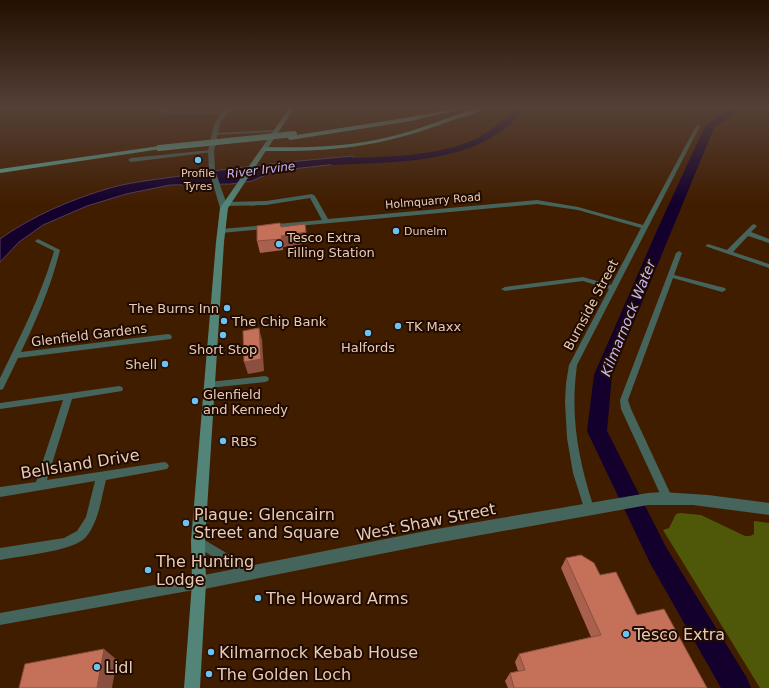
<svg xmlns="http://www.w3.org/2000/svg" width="769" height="688" viewBox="0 0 769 688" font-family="'DejaVu Sans',sans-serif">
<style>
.green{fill:#4f5708}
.water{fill:#13002d;stroke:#533d56}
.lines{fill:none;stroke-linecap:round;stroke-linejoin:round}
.river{fill:#13002d;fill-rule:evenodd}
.minor{fill:#45645b;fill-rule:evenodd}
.tertiary{fill:#45645b;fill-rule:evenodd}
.secondary{fill:#528578;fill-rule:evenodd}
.primary{fill:#5b9e8e;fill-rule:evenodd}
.primary-bridge{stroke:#5b9e8e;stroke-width:6}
.wall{fill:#a9614d}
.shaded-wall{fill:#8a4f3f}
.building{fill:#c5715a;stroke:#8a4f3f}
.poi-dot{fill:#6ec2f3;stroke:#1f0b00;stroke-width:1.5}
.labels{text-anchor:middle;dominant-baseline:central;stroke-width:4;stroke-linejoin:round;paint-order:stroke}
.far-poi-label{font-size:11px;fill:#e9cbb7;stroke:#1f0b00}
.far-street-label{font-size:11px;fill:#e9cbb7;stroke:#1f0b00}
.far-water-label{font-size:12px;font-style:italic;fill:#c7b8f4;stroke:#1f0b00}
.poi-label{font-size:13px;fill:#e9cbb7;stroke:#1f0b00;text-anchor:start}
.street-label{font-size:13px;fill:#e9cbb7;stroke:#1f0b00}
.water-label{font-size:14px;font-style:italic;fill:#c7b8f4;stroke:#1f0b00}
.near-street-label{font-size:16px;fill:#e9cbb7;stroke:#1f0b00}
.near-poi-label{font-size:16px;fill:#e9cbb7;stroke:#1f0b00;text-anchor:start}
</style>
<rect width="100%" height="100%" fill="#411d00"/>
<!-- green -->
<path class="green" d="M680,513L701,515L745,536H750L754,534V521L769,523V688H760L663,530L669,528L676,514Z"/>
<!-- water -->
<path class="water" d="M353,156L355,162L274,171L252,181L231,184L170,185L126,194L87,206L43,225L19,242L0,262V239C32,216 72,199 110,188C135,181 161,179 187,175C243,166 297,161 353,156Z"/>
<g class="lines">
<!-- river -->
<path class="river" d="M517,107H527C481,166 399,161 332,165L327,162L332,159C377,156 438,159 479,137C494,130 505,117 517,107Z
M731,107H742L714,128L612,375L607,431L666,547L747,678L751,688H721L650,563L587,431L594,375L658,228L705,126Z"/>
<!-- minor -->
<path class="minor" d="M152,107H157L165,111H225L227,112L225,113H164Z
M698,125L700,126L577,365C570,416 578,459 594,508L593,511L589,513L585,511L584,508L573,473L567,438L565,402L566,383L569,365L609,289L583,281L505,291L501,289L505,287L583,277L611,285L641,228L578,210L537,204L221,233L218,231L221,229L322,220L310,198L266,205L226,206L223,204L226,202L266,201L312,194L315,196L328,219L537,200L578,207L643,225L696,126Z
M275,130H277V132L214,135L212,134L214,133Z
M211,150L213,151V152L131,162L128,160L131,158Z
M754,224L757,226L751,232L769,239V243L748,236L733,252L769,264V268L705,246L708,244L727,250L752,225Z
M38,239L60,250C51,286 37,319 21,352L168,334L171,335L172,337L171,339L18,358L3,389L0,390V378C20,337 41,296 54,251L36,242L35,241Z
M679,251L682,253L674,275L725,288L726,290L722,292L673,278L628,400L631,409L672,497L671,500L667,502L663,500L621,409L620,400L676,253Z
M265,376L268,377L269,379L268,381L265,382L209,388L206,387L205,385L206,383L209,382Z
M119,386L122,387L123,389L122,391L72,399L47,480L164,462L167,463L169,466L167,469L106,480C101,499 99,521 86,537C75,551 19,556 0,560V548L64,538L77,531L86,517L95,481L0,497V487L36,482L63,400L0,409V403Z
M198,536L253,569L255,573L253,577L249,579L245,577L194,545L192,541L194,537Z
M199,577L203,579L205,583L203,587L199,589L0,625V613Z"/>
<!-- tertiary -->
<path class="tertiary" d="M226,107H231L220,124L214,151L215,170L228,208L224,210L220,208L209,170L208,151L214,124Z
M663,492L708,495L769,503V515L693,505H648L431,544L199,590L194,588L192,583L194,578L199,576L431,530L648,493Z"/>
<!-- secondary -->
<path class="secondary" d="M290,107H295L228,208L224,242L205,541L206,583L200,688H184L192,583L191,541L216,242L220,208Z"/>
<!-- primary -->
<path class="primary" d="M462,107L466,108L411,121L290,140L287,138L290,136L411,117Z
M480,107H487C477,114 461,117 450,121C384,146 335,152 265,151L262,149L265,147C308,148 351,147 393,136C422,129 451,116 480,107Z
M159,146L161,147V149L0,173V169Z"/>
<!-- primary-bridge -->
<path class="primary-bridge" d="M159,148L294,134"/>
</g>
<!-- wall -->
<path class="wall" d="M281,227L308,243L283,247V250L260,253L257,241Z
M566,558L600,575L707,688H508L505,681L510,673L518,671L515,662L519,654L591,637L561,568Z"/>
<!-- shaded-wall -->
<path class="shaded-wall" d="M306,232L308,243L283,247V250L281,236Z
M259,328L262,340L264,371L248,374L244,362Z
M104,649L117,660L112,688H97Z"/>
<!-- building -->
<path class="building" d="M280,223L281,227L305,224L306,232L281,236L282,239L257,241V226Z
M259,328L261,359L244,362L243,331Z
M581,555L594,563L600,575L616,572L637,615L664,609L707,688H514L510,673L525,670L519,654L601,635L566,558Z
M104,649L97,688H19L25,664Z"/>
<!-- sky -->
<linearGradient id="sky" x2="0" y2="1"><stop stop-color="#241000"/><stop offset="0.53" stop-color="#544037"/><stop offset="1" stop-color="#544037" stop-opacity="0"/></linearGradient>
<rect width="769" height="203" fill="url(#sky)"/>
<!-- markers -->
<g class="poi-dot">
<circle cx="198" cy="160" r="4"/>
<circle cx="396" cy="231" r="4"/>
<circle cx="279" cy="244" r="4"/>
<circle cx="227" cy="308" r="4"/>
<circle cx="224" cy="321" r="4"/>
<circle cx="398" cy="326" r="4"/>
<circle cx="368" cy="333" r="4"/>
<circle cx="223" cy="335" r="4"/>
<circle cx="165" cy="364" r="4"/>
<circle cx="195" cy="401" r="4"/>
<circle cx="223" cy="441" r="4"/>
<circle cx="186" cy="523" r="4"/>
<circle cx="148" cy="570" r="4"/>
<circle cx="258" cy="598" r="4"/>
<circle cx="626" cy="634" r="4"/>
<circle cx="211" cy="652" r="4"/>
<circle cx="97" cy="667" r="4"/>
<circle cx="209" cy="674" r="4"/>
</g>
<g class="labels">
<!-- far-poi labels -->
<g class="far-poi-label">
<text x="198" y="173">Profile<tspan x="198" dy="13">Tyres</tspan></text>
<text x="404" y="231" text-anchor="start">Dunelm</text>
</g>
<!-- far-street labels -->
<g class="far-street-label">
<text transform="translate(433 201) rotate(-5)">Holmquarry Road</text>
</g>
<!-- far-water labels -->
<g class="far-water-label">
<text transform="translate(261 170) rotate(-7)">River Irvine</text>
</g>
<!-- poi labels -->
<g class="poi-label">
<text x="287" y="237">Tesco Extra<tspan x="287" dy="15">Filling Station</tspan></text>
<text x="219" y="308" text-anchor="end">The Burns Inn</text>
<text x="232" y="321">The Chip Bank</text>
<text x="406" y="326">TK Maxx</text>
<text x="368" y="347" text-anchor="middle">Halfords</text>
<text x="223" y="349" text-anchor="middle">Short Stop</text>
<text x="157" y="364" text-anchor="end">Shell</text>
<text x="203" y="394">Glenfield<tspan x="203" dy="15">and Kennedy</tspan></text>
<text x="231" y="441">RBS</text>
</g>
<!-- street labels -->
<g class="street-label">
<text transform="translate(591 305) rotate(-62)">Burnside Street</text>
<text transform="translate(89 335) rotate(-7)">Glenfield Gardens</text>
</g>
<!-- water labels -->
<g class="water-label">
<text transform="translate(628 318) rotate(-68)">Kilmarnock Water</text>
</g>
<!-- near-street labels -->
<g class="near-street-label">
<text transform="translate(80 464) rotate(-9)">Bellsland Drive</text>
<text transform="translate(426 522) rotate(-11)">West Shaw Street</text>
</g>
<!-- near-poi labels -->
<g class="near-poi-label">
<text x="194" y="514">Plaque: Glencairn<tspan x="194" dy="18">Street and Square</tspan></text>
<text x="156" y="561">The Hunting<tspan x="156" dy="18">Lodge</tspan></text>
<text x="266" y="598">The Howard Arms</text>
<text x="634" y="634">Tesco Extra</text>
<text x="219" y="652">Kilmarnock Kebab House</text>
<text x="105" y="667">Lidl</text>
<text x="217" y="674">The Golden Loch</text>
</g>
</g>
</svg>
